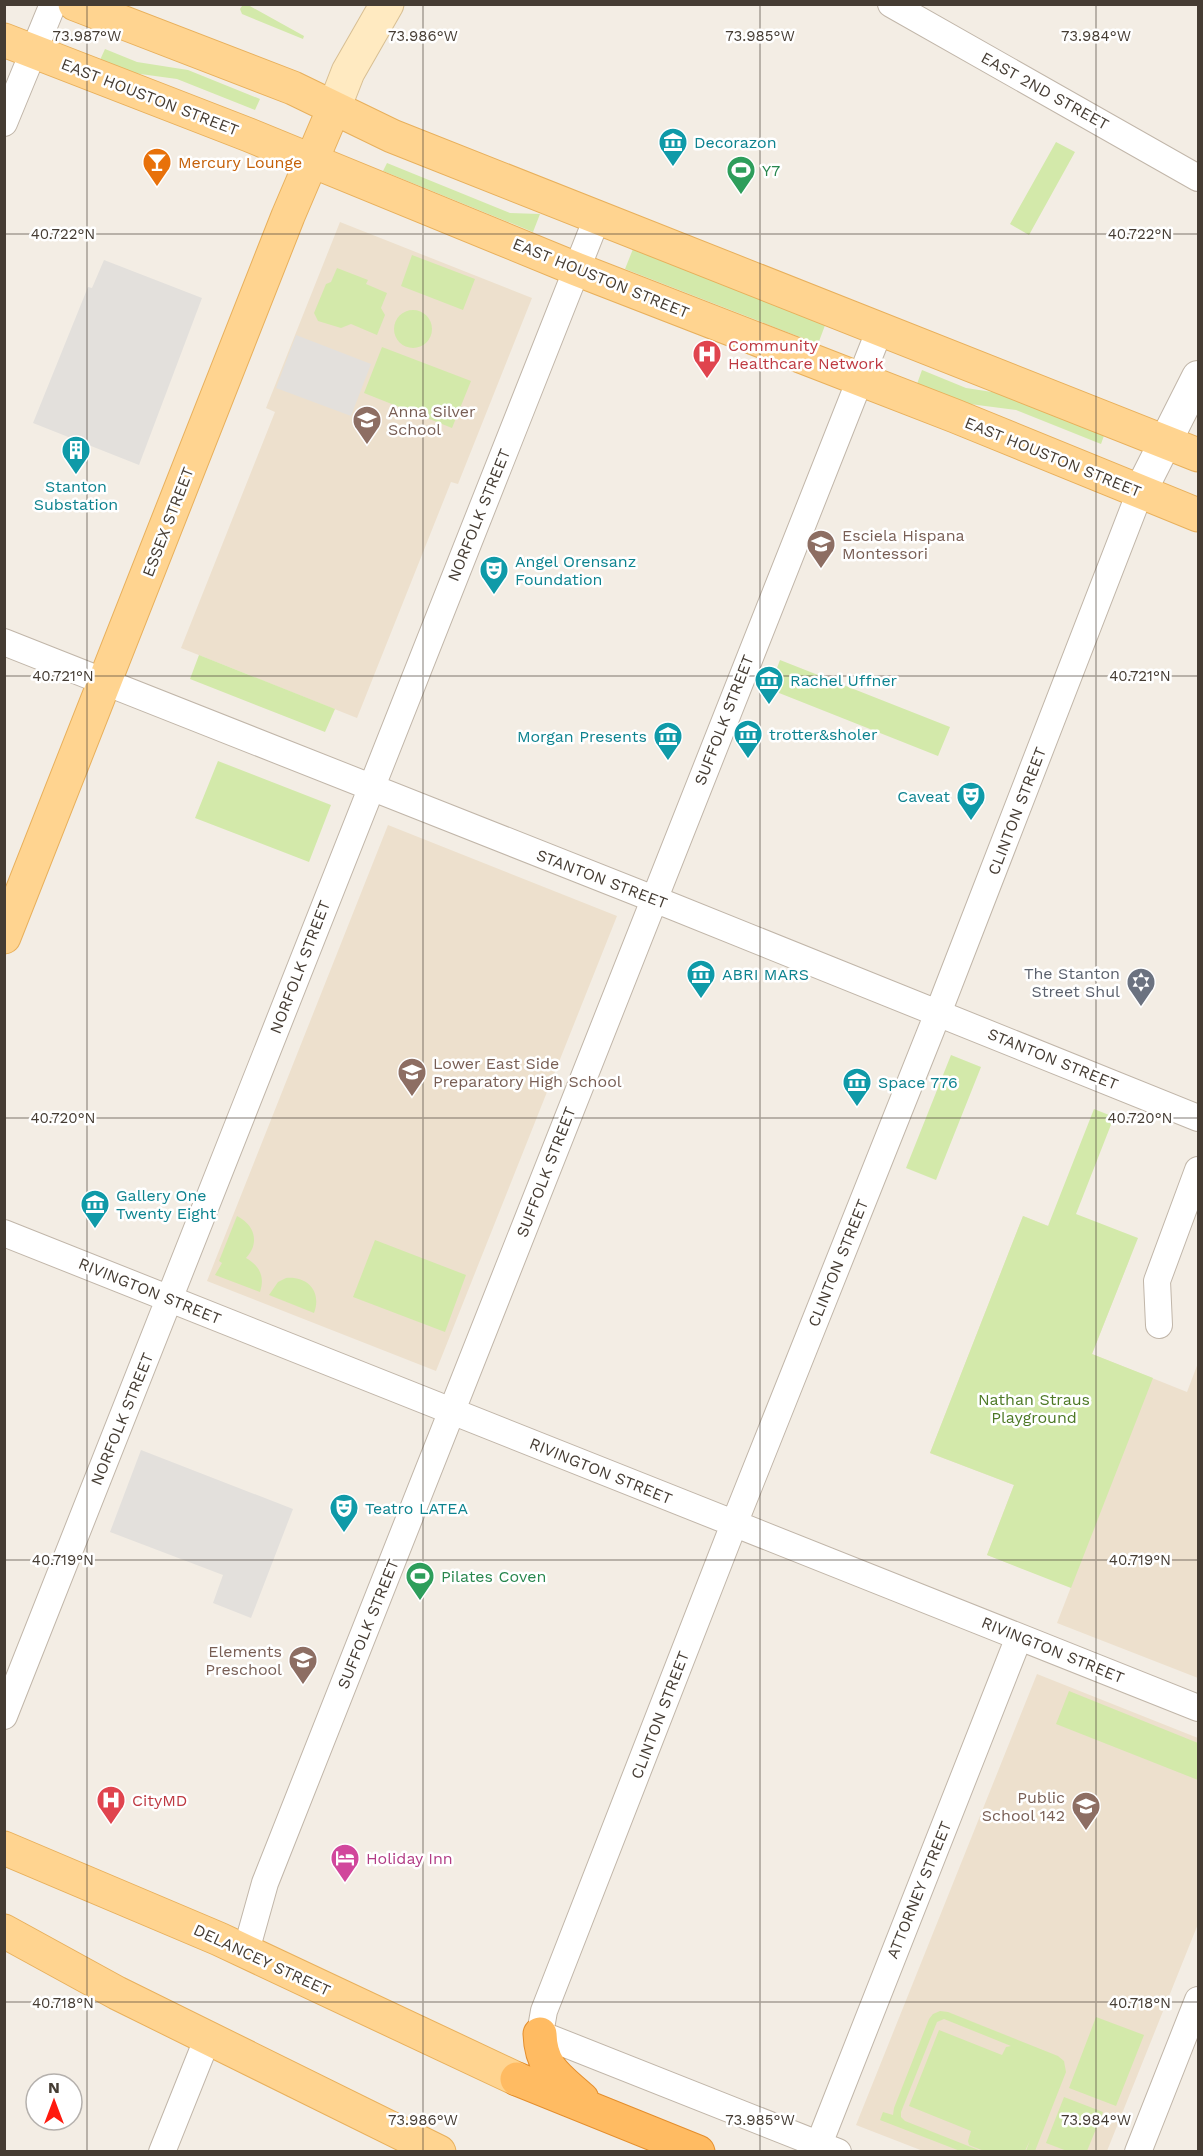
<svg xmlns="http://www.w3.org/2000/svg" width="1203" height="2156" viewBox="0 0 1203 2156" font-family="'Work Sans',sans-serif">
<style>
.education{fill:#ede0cd}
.green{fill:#d3e9aa}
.parking{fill:#e3e0dc}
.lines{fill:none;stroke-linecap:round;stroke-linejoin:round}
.minor-casing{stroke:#c1b6a9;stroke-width:28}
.tertiary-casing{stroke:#c1b6a9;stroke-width:34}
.secondary-casing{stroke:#d8bf93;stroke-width:35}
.primary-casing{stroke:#e8b05c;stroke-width:35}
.motorway-casing{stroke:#e48e2c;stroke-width:35}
.minor{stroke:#fff;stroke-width:26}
.tertiary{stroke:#fff;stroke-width:32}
.secondary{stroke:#ffeac1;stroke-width:33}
.primary{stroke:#ffd490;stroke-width:33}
.motorway{stroke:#ffbb62;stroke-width:33}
.ticks{fill:none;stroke:#453c33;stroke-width:1.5;stroke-opacity:0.45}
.labels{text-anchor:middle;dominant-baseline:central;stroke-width:5;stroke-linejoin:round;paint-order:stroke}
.street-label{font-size:16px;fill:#453c33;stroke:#fff}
.culture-label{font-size:16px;fill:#0d838f;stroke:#fff;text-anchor:start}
.food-label{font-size:16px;fill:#c56008;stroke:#fff;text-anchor:start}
.leisure-label{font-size:16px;fill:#27864d;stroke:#fff;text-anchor:start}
.health-label{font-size:16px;fill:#be3a42;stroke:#fff;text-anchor:start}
.education-label{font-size:16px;fill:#785e54;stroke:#fff;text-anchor:start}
.worship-label{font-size:16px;fill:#5b616d;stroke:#fff;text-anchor:end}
.park-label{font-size:16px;fill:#4d7925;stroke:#fff}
.hotel-label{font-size:16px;fill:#b23c85;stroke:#fff;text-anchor:start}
.ticks-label{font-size:15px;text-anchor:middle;fill:#453c33;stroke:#fff;stroke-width:5;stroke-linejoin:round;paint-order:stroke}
</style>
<rect width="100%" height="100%" fill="#f3ede4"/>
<!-- education -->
<path class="education" d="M340,222L532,298L458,484L451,482L357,718L181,648L275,412L266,408Z
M388,825L617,916L436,1371L207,1281Z
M1023,1216L1130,1258L1092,1354L1187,1392L1198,1363V1678L1057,1623L1071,1587L987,1555L1014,1485L930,1453Z
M1037,1674L1198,1738V1924L1107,2151H923L856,2125Z"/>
<!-- green -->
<path class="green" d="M248,5L304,36L303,39L242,14L240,9L242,6Z
M105,49L137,62L188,70L260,99L255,110L177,79L133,73L100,60Z
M1056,142L1075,152L1029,235L1010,224Z
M387,163L510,213L540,214L533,232L383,171Z
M635,244L827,320L818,344L625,269Z
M412,255L475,279L463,310L401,286Z
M337,268L368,280L366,284L387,293L381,308L385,315L377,335L351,324L341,328L318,321L314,313L326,284L331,282Z
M394 329a19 19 0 1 1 38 0a19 19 0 1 1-38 0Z
M382,347L471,381L452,428L364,393Z
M922,370L966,388L1018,396L1106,430L1101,444L1016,410L962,403L917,384Z
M199,655L335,709L325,732L190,679Z
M780,660L950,727L938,756L769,689Z
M218,761L331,805L309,862L195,818Z
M951,1055L981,1067L936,1180L906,1168Z
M1094,1109L1114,1117L1076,1214L1138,1238L1092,1354L1153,1378L1071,1588L987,1555L1014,1485L930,1453L1023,1216L1048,1226Z
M237,1216C255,1225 260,1243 246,1258C260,1266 265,1277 260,1292L215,1275L222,1263L219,1261Z
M375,1240L466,1275L445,1332L353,1297Z
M286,1278C308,1276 322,1292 314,1313L269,1295L278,1282Z
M1069,1691L1198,1743V1780L1056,1724Z
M940,2011L948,2012L1058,2056L1064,2061L1066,2072L1035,2151H1026L1030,2140L1025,2151H984L969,2145L968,2141L971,2131L909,2106L939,2030L1002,2055L1006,2047L1011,2046L944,2019L937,2022L901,2112V2117L905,2121L981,2151H960L880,2120L883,2112L893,2115L894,2108L929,2019L933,2014Z
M1096,2017L1144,2035L1116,2106L1069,2088Z
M1064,2097L1103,2112L1087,2151H1067L1046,2143Z"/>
<!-- parking -->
<path class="parking" d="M104,260L202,298L139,465L33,423L88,287L92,288Z
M296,335L371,364L351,416L276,388Z
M141,1450L293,1509L251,1618L213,1603L223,1575L110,1532Z"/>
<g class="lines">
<!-- minor casing -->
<g class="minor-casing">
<path id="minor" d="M891,4L1198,178
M4,123L53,4
M4,642L674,907L1198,1118
M4,1233L1198,1708
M1159,1325L1157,1281L1198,1170
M4,1716L597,218
M246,1951L265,1883L880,329
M819,2144L1019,1637
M162,2152L208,2037
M838,2152L540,2034L544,2011L734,1524L938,1013L1140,492
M1138,2152L1198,2000"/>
</g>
<!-- tertiary casing -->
<g class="tertiary-casing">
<path id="tertiary" d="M1140,492L1198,377"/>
</g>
<!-- secondary casing -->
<g class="secondary-casing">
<path id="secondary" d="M334,108L348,72L387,4"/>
</g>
<!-- primary casing -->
<g class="primary-casing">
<path id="primary" d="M75,4L293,88L392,136L1198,455
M4,40L249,135L576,269L955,416L1198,515
M4,937L288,216L334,108
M4,1848L219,1939L517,2079
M4,1931L117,1993L439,2152"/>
</g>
<!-- motorway casing -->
<g class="motorway-casing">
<path id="motorway" d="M540,2034C541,2069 559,2078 582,2099
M517,2079L698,2152"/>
</g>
<!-- minor -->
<use href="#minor" class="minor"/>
<!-- tertiary -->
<use href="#tertiary" class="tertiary"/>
<!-- secondary -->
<use href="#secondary" class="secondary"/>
<!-- primary -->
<use href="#primary" class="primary"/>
<!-- motorway -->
<use href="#motorway" class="motorway"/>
</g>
<!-- ticks -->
<path class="ticks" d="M87,4V2152M423,4V2152M760,4V2152M1096,4V2152M4,234H1198M4,676H1198M4,1118H1198M4,1560H1198M4,2002H1198"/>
<!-- icons -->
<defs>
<g id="museum-pin" transform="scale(1.5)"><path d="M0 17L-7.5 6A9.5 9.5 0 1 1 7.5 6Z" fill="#0f9aa8" stroke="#fff"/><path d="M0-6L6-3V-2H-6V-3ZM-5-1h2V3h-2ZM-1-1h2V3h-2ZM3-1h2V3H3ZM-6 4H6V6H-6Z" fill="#fff"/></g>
<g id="bar-pin" transform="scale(1.5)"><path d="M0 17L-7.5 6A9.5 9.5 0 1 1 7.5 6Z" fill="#e8710a" stroke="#fff"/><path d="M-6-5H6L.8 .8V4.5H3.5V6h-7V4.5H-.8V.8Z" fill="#fff"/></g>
<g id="stadium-pin" transform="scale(1.5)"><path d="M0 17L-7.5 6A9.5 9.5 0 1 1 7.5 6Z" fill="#2e9e5b" stroke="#fff"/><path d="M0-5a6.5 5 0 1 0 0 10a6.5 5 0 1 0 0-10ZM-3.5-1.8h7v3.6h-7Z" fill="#fff"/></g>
<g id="hospital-pin" transform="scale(1.5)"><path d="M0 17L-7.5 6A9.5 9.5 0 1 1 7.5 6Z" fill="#e0444e" stroke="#fff"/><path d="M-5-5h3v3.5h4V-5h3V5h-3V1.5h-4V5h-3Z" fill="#fff"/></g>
<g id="school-pin" transform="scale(1.5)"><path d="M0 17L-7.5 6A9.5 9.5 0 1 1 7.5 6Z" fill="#8d6e63" stroke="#fff"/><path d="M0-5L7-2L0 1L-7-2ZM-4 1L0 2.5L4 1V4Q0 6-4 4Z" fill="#fff"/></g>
<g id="building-pin" transform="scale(1.5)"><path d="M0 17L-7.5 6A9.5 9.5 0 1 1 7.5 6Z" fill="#0f9aa8" stroke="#fff"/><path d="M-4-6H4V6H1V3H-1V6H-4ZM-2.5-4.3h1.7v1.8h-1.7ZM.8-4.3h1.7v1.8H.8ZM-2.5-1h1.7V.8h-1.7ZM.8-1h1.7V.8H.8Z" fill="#fff"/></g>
<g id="theatre-pin" transform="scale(1.5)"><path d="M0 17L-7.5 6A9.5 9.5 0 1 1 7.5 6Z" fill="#0f9aa8" stroke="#fff"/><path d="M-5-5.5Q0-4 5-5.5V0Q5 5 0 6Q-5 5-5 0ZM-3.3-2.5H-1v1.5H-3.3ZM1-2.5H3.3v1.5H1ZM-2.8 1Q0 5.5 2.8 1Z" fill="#fff"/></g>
<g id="synagogue-pin" transform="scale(1.5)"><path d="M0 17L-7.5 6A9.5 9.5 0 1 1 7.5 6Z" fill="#6b7280" stroke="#fff"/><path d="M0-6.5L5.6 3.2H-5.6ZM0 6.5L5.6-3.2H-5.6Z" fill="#fff"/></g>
<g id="hotel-pin" transform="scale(1.5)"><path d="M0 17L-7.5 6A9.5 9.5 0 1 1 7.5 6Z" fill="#d1479c" stroke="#fff"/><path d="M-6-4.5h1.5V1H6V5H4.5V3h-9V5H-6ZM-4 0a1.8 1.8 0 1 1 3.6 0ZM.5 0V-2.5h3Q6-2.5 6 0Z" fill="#fff"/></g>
</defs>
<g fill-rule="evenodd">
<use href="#museum-pin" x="673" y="142"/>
<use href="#bar-pin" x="157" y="162"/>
<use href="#stadium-pin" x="741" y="170"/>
<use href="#hospital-pin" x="707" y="354"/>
<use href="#school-pin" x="367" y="420"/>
<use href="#building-pin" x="76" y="450"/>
<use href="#school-pin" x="821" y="544"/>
<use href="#theatre-pin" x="494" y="570"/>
<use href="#museum-pin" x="769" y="680"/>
<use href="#museum-pin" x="748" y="734"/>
<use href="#museum-pin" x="668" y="736"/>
<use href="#theatre-pin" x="971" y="796"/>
<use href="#museum-pin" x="701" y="974"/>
<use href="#synagogue-pin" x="1141" y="982"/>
<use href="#school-pin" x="412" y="1072"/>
<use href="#museum-pin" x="857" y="1082"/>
<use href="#museum-pin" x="95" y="1204"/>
<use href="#theatre-pin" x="344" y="1508"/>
<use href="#stadium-pin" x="420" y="1576"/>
<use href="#school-pin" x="303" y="1660"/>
<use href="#hospital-pin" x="111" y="1800"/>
<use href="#school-pin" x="1086" y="1806"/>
<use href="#hotel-pin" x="345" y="1858"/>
</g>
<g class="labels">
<!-- street labels -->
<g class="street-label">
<text transform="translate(1045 91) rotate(29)">EAST 2ND STREET</text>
<text transform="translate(150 97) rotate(21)">EAST HOUSTON STREET</text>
<text transform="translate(601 278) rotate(22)">EAST HOUSTON STREET</text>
<text transform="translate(1053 457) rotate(22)">EAST HOUSTON STREET</text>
<text transform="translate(479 515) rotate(-68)">NORFOLK STREET</text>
<text transform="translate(168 522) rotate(-69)">ESSEX STREET</text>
<text transform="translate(724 720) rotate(-69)">SUFFOLK STREET</text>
<text transform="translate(1017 811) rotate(-69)">CLINTON STREET</text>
<text transform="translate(602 879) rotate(21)">STANTON STREET</text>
<text transform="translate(300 967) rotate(-69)">NORFOLK STREET</text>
<text transform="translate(1053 1059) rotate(22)">STANTON STREET</text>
<text transform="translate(546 1172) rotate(-69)">SUFFOLK STREET</text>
<text transform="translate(838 1263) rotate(-68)">CLINTON STREET</text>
<text transform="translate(150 1291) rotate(22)">RIVINGTON STREET</text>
<text transform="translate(122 1419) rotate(-68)">NORFOLK STREET</text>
<text transform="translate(601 1471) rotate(22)">RIVINGTON STREET</text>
<text transform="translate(368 1624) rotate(-68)">SUFFOLK STREET</text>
<text transform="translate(1053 1650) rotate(22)">RIVINGTON STREET</text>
<text transform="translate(660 1715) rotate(-69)">CLINTON STREET</text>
<text transform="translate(919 1890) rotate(-68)">ATTORNEY STREET</text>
<text transform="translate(262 1960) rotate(25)">DELANCEY STREET</text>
</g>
<!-- culture labels -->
<g class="culture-label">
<text x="694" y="142">Decorazon</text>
<text x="76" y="486" text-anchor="middle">Stanton<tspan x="76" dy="18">Substation</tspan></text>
<text x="515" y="561">Angel Orensanz<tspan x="515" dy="18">Foundation</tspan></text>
<text x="790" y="680">Rachel Uffner</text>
<text x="769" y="734">trotter&amp;sholer</text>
<text x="647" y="736" text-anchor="end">Morgan Presents</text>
<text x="950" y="796" text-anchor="end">Caveat</text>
<text x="722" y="974">ABRI MARS</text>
<text x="878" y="1082">Space 776</text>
<text x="116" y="1195">Gallery One<tspan x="116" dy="18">Twenty Eight</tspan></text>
<text x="365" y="1508">Teatro LATEA</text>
</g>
<!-- food labels -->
<g class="food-label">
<text x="178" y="162">Mercury Lounge</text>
</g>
<!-- leisure labels -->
<g class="leisure-label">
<text x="762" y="170">Y7</text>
<text x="441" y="1576">Pilates Coven</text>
</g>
<!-- health labels -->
<g class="health-label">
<text x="728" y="345">Community<tspan x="728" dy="18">Healthcare Network</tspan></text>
<text x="132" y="1800">CityMD</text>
</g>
<!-- education labels -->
<g class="education-label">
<text x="388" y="411">Anna Silver<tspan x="388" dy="18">School</tspan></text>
<text x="842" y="535">Esciela Hispana<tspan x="842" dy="18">Montessori</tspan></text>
<text x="433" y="1063">Lower East Side<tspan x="433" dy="18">Preparatory High School</tspan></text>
<text x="282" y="1651" text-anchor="end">Elements<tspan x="282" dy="18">Preschool</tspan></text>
<text x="1065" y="1797" text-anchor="end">Public<tspan x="1065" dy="18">School 142</tspan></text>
</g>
<!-- worship labels -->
<g class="worship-label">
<text x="1120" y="973">The Stanton<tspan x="1120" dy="18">Street Shul</tspan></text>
</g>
<!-- park labels -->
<g class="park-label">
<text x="1034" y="1399">Nathan Straus<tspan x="1034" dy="18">Playground</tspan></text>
</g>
<!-- hotel labels -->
<g class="hotel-label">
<text x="366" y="1858">Holiday Inn</text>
</g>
</g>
<g class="ticks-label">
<text x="87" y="41">73.987°W</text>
<text x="423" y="41">73.986°W</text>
<text x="760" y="41">73.985°W</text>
<text x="1096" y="41">73.984°W</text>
<text x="63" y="239">40.722°N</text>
<text x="1140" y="239">40.722°N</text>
<text x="63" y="681">40.721°N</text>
<text x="1140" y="681">40.721°N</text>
<text x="63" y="1123">40.720°N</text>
<text x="1140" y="1123">40.720°N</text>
<text x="63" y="1565">40.719°N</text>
<text x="1140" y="1565">40.719°N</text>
<text x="63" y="2008">40.718°N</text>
<text x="1140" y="2008">40.718°N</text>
<text x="423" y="2125">73.986°W</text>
<text x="760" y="2125">73.985°W</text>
<text x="1096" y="2125">73.984°W</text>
</g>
<!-- border -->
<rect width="1203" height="2156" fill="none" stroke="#453c33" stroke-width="12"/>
<!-- north arrow -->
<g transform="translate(54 2102)"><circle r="28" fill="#ffffff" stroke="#b5b1ad" stroke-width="1.5"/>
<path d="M0-4.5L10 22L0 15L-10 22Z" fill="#ff1a0e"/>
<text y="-9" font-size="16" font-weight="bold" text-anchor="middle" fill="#453c33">N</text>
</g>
</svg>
